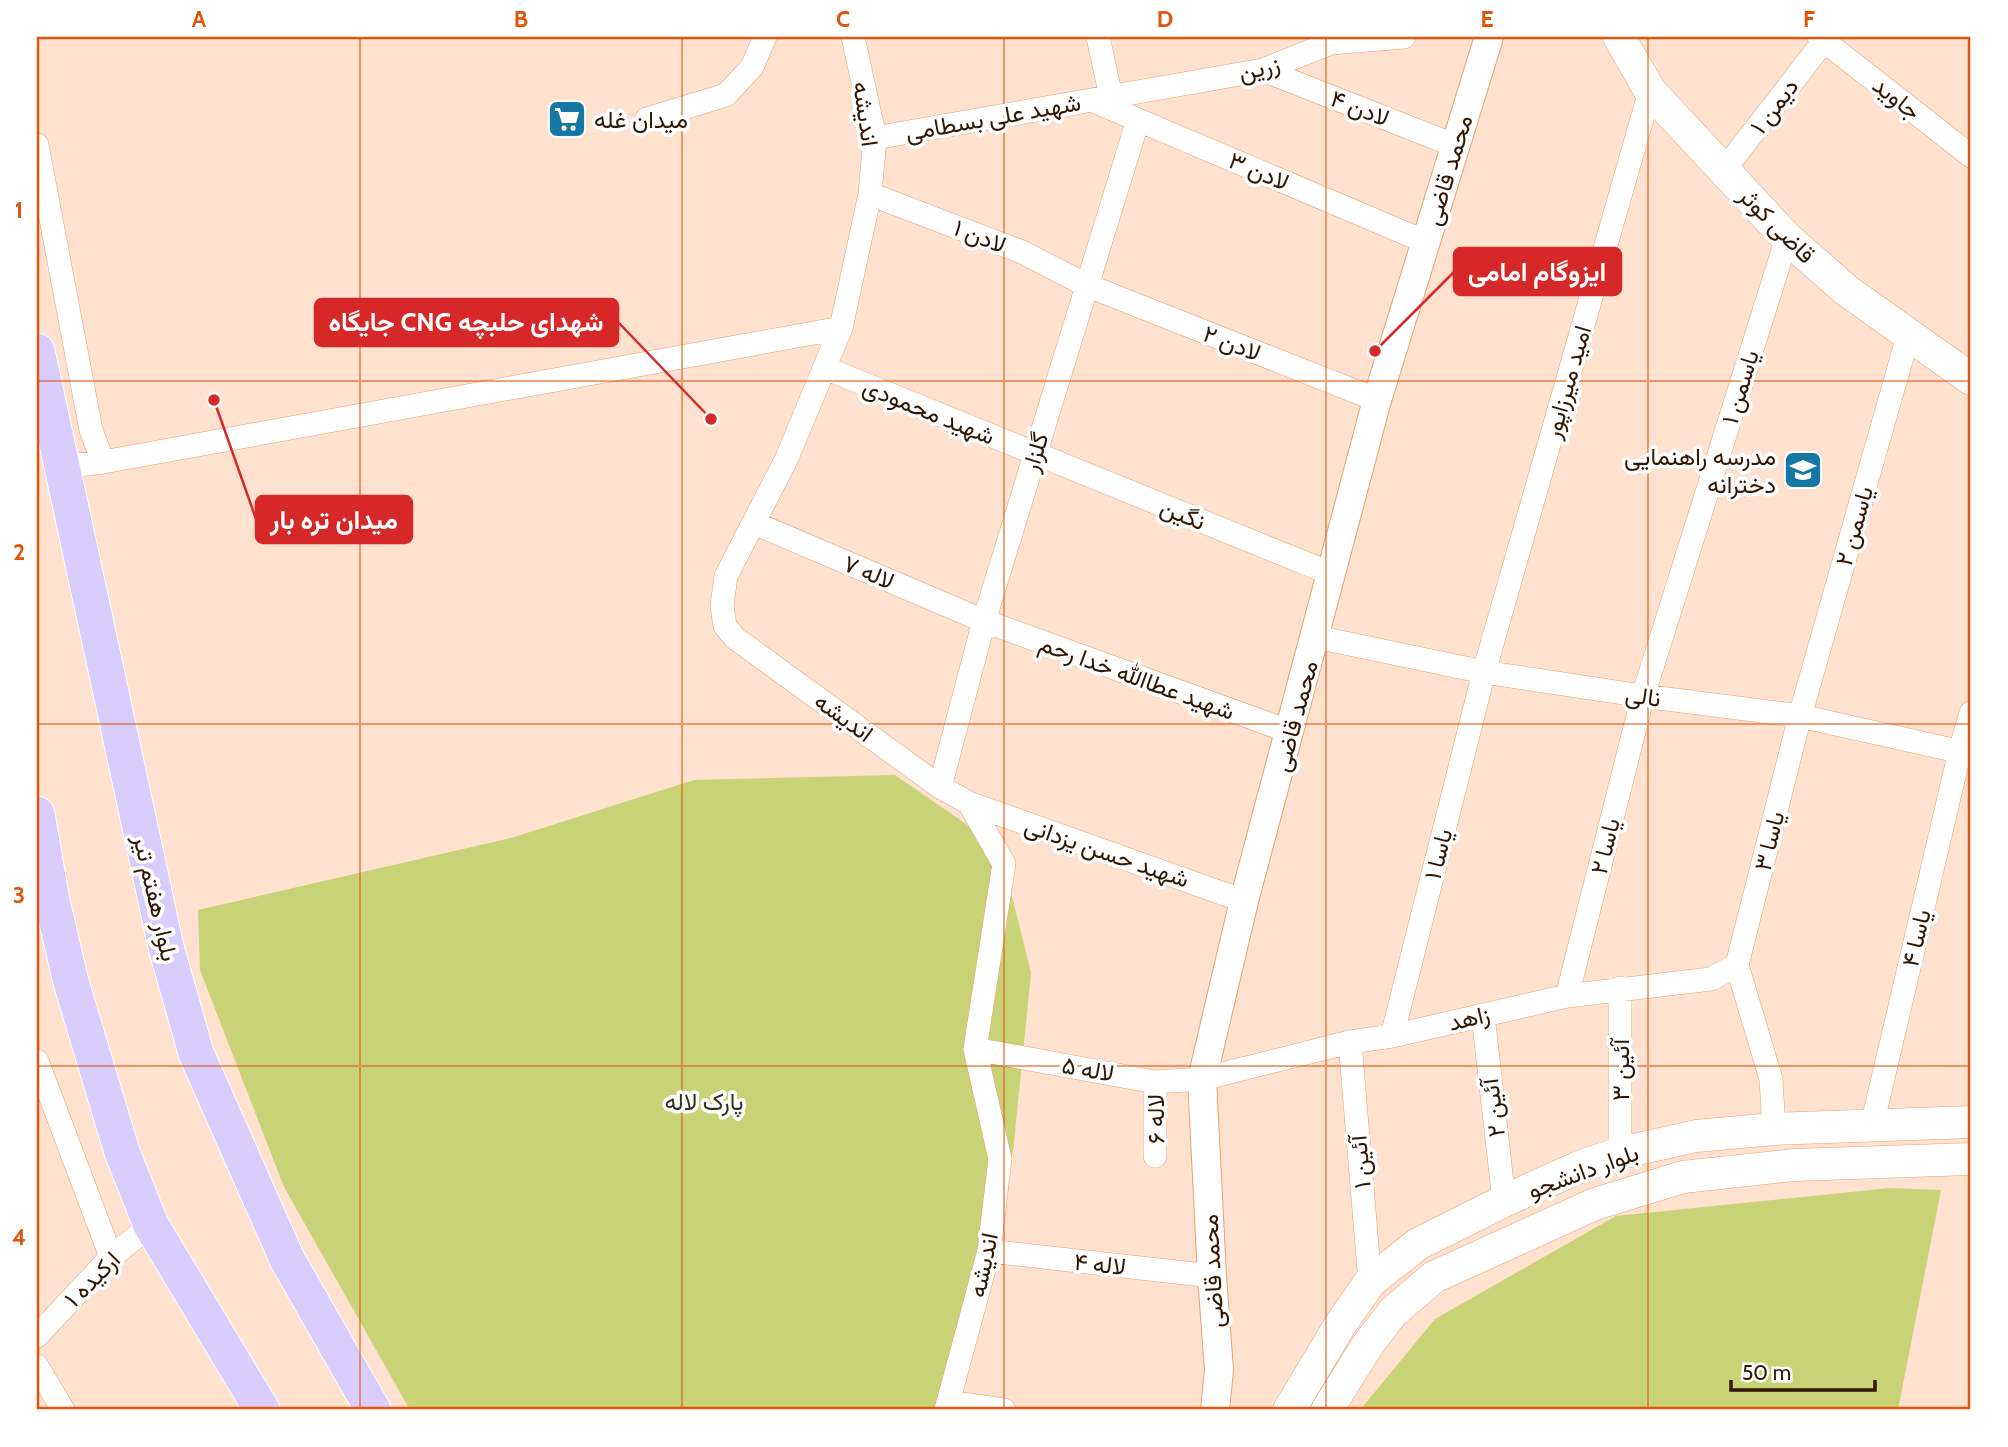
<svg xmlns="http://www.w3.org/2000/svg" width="2008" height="1447" viewBox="0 0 2008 1447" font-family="Cabin,Vazirmatn,sans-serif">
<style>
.green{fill:#c8d378}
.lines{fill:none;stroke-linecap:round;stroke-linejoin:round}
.minor-casing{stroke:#e7a172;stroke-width:24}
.tertiary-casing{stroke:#e7a172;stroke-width:30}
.secondary-casing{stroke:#e7a172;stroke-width:33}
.primary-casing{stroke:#fff;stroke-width:37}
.minor{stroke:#fff;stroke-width:23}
.tertiary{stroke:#fff;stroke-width:28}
.secondary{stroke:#fff;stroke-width:32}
.primary{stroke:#d9cdfd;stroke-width:35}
.grid{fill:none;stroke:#df560c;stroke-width:2;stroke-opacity:0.55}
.labels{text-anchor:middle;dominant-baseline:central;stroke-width:7;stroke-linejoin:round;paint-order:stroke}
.street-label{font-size:24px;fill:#301603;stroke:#fff}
.poi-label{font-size:24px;fill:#301603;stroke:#fff;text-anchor:start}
.park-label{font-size:24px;fill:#31341d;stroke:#fff}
.leader{fill:none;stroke:#d62828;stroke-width:2.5}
.callout-dot{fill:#d62828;stroke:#fff;stroke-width:2.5}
.callout{fill:#d62828;stroke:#d62828;stroke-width:2.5}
.callout-label{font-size:26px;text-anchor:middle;font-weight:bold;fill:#fff}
.neatline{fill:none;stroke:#df560c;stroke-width:2.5}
.grid-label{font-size:23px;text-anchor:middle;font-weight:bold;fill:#df560c}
</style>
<rect width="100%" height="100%" fill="#fee1ce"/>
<!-- green -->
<path class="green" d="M895,775L966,824L1004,864L1031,973L1013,1151L939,1410H410L284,1187L200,970L198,910L511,838L694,780Z
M1890,1188L1941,1190L1898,1410H1360L1435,1319L1616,1216Z"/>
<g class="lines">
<!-- minor casing -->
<g class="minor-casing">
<path id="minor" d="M853,37L875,138L870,194L841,328L786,460L726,576L722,606L725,626L735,638L940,787L969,803L1004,864L975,1049L1000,1159L989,1251L946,1410
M1098,37L1111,97
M1819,37L1971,156
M1263,70L1456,146
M1091,100L1426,242
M647,119L726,95L752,67L765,37
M875,138L1263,70L1331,43L1404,37
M37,145L91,430L103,462
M1724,170L1827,37
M870,194L1022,252L1086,285L1377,400
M825,368L1332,574
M61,467L103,462L841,328
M754,523L984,621L1291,732
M1316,637L1484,672L1643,696L1800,716L1971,754
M940,787L984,621L1138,120
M969,803L1244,901
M1737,965L1800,716L1908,336
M1737,965L1771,1079L1774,1129
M1567,996L1643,696L1787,238
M1483,1015L1504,1201
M1392,1036L1484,672L1650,91
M1350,1042L1370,1282
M975,1049L1155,1082L1202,1079L1350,1042L1392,1036L1567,996L1711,979L1737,965
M37,1061L111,1257
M1872,1125L1960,751L1971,713
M1620,1153V988
M1155,1156V1082
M989,1251L1212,1276
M37,1336L111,1257L151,1225
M37,1366L63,1410
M948,1402L1004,1410"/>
</g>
<!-- tertiary casing -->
<g class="tertiary-casing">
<path id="tertiary" d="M1215,1410L1219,1370L1212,1276L1202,1079L1244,901L1377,400L1489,37"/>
</g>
<!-- secondary casing -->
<g class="secondary-casing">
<path id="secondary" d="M1619,37L1650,91L1787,238L1846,290L1971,379
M1289,1410L1340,1325L1370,1282L1418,1244L1504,1201L1579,1167L1620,1153L1696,1136L1774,1129L1971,1122
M1327,1410L1369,1343L1393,1312L1434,1277L1595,1204L1683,1177L1794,1165L1971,1159"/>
</g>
<!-- primary casing -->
<g class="primary-casing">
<path id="primary" d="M37,351L166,947L196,1053L287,1259L373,1410
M37,814L52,901L71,982L122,1152L151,1225L262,1410"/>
</g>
<!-- minor -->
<use href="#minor" class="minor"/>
<!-- tertiary -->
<use href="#tertiary" class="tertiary"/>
<!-- secondary -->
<use href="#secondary" class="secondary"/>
<!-- primary -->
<use href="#primary" class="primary"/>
</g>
<!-- grid -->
<path class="grid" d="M360,37V1410M682,37V1410M1004,37V1410M1326,37V1410M1648,37V1410M37,381H1971M37,724H1971M37,1066H1971"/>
<!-- icons -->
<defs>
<g id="supermarket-square" transform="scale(2.0125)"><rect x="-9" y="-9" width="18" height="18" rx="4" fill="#1578a4" stroke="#fff"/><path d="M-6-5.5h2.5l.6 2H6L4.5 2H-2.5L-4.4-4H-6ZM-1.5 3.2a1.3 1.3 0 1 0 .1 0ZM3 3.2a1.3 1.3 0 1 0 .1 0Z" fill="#fff"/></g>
<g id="school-square" transform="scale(2.0125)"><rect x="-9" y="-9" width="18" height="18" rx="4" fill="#1578a4" stroke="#fff"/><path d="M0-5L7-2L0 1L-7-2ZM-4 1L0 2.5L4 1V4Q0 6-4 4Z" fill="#fff"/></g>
</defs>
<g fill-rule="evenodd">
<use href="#supermarket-square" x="567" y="119"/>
<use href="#school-square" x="1803" y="470"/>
</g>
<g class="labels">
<!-- street labels -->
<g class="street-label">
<text transform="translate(1259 68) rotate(-15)">زرین</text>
<text transform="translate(1897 98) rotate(38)">جاوید</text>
<text transform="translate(1774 106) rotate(-53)">دیمن ۱</text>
<text transform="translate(1360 108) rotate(21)">لادن ۴</text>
<text transform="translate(866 114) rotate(82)">اندیشه</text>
<text transform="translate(993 117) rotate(-10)">شهید علی بسطامی</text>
<text transform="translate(1448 170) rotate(-73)">محمد قاضی</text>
<text transform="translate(1259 171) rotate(23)">لادن ۳</text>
<text transform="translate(1777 225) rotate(45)">قاضی کوثر</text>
<text transform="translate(980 236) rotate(21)">لادن ۱</text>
<text transform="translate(1232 343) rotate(21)">لادن ۲</text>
<text transform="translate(1567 382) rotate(-74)">امید میرزاپور</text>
<text transform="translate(1740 387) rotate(-73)">یاسمن ۱</text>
<text transform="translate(929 411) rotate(22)">شهید محمودی</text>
<text transform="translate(1035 452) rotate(-73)">گلزار</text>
<text transform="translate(1183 514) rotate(22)">نگین</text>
<text transform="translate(1854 526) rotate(-74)">یاسمن ۲</text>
<text transform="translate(869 572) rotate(23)">لاله ۷</text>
<text transform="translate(1137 677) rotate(20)">شهید عطاالله خدا رحم</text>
<text transform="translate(1643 696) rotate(8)">نالی</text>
<text transform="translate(1295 716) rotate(-75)">محمد قاضی</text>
<text transform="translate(844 717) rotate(36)">اندیشه</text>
<text transform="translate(1769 841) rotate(-76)">یاسا ۳</text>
<text transform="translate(1605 846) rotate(-76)">یاسا ۲</text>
<text transform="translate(1107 852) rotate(19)">شهید حسن یزدانی</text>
<text transform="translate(1438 854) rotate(-76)">یاسا ۱</text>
<text transform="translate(156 898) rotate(77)">بلوار هفتم تیر</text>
<text transform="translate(1916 938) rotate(-77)">یاسا ۴</text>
<text transform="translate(1469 1018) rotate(-13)">زاهد</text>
<text transform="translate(1088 1069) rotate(10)">لاله ۵</text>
<text transform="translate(1620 1070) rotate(-90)">آئین ۳</text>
<text transform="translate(1493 1108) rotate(-97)">آئین ۲</text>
<text transform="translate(1155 1119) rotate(-90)">لاله ۶</text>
<text transform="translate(1360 1162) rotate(-95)">آئین ۱</text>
<text transform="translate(1583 1171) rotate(-20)">بلوار دانشجو</text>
<text transform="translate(1100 1264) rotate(6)">لاله ۴</text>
<text transform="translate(983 1265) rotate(-78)">اندیشه</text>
<text transform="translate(1212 1271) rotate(-93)">محمد قاضی</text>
<text transform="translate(92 1279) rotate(-45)">ارکیده ۱</text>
</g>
<!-- poi labels -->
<g class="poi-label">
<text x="594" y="119">میدان غله</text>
<text x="1776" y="456" text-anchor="end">مدرسه راهنمایی<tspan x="1776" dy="28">دخترانه</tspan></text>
</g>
<!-- park labels -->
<g class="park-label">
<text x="704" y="1101">پارک لاله</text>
</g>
</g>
<!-- callouts -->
<path class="leader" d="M1375 351L1454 272M711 419L618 322M214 400L256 519"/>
<g class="callout-dot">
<circle cx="1375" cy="351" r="7"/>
<circle cx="711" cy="419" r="7"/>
<circle cx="214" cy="400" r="7"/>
</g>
<g class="callout">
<rect x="1454" y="248" width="167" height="47" rx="7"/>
<rect x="315" y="299" width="303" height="47" rx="7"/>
<rect x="256" y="496" width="156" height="47" rx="7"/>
</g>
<g class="callout-label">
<text x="1537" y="281">ایزوگام امامی</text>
<text x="466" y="331">جایگاه CNG شهدای حلبچه</text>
<text x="334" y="529">میدان تره بار</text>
</g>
<!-- border -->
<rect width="2008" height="1447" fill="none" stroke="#ffffff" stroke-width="77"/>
<!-- scale -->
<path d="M1731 1380v10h144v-10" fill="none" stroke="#301603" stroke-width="3.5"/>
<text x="1742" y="1380" font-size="21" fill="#301603" stroke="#ffffff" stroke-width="5" paint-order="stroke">50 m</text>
<rect x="38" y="38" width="1931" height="1370" class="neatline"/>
<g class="grid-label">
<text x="199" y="27">A</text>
<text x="521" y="27">B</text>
<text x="843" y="27">C</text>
<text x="1165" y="27">D</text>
<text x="1487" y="27">E</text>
<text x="1809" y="27">F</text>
<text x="19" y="218">1</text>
<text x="19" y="560">2</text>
<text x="19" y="903">3</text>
<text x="19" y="1245">4</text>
</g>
</svg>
